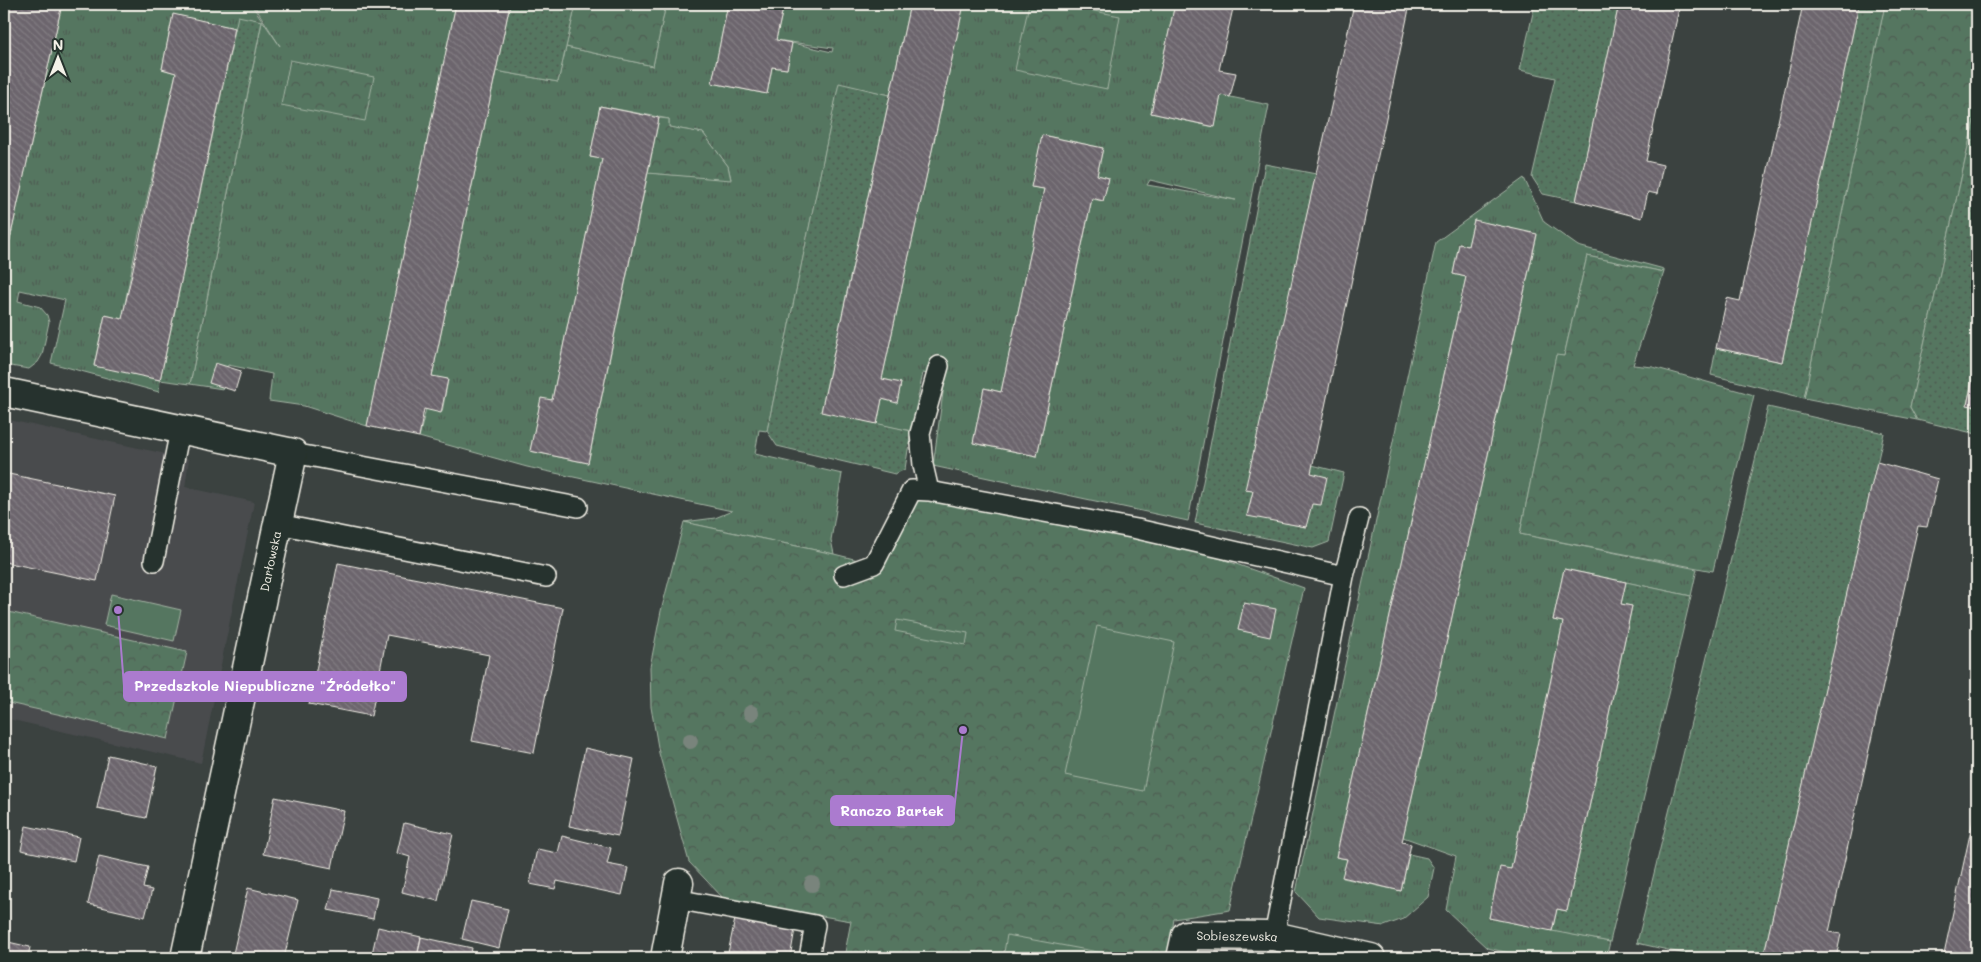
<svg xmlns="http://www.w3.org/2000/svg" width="1981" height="962" viewBox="0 0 1981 962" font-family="Mali,sans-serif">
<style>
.built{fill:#4a4c4e}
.grass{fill:url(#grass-tufts);stroke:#a4b4a4;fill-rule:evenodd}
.park{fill:url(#park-crowns);stroke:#a4b4a4}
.garden{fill:url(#garden-dots);stroke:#a4b4a4}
.pitch{fill:#557660;stroke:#a4b4a4}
.building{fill:url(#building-back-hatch);stroke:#f4f1e8}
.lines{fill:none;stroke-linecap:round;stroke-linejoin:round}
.service-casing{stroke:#f4f1e8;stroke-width:22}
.minor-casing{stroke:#f4f1e8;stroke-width:31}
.service{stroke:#26332d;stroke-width:19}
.minor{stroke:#26332d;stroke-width:28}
.tree{fill:#79847b}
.labels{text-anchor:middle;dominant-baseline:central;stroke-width:4;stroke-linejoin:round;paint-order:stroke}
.street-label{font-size:12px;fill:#f4f1e8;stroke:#26332d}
.leader{fill:none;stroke:#ab7bcf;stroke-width:2}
.callout-dot{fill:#ab7bcf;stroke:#26332d;stroke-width:2}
.callout{fill:#ab7bcf;stroke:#ab7bcf;stroke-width:2}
.callout-label{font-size:14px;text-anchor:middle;font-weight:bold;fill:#fff}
</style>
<defs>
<pattern id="grass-tufts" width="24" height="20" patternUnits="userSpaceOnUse" patternTransform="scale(1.25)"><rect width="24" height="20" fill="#557660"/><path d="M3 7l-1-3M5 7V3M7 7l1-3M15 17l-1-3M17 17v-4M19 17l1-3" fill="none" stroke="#4e5d52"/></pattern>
<pattern id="park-crowns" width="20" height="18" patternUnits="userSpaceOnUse" patternTransform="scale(1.25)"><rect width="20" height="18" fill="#557660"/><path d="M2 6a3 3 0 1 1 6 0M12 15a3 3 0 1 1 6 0" fill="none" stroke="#4e5d52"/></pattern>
<pattern id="garden-dots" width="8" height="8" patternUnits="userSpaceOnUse" patternTransform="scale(1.25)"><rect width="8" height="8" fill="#557660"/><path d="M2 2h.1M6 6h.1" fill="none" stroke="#4e5d52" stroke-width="1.8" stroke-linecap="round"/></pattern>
<pattern id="building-back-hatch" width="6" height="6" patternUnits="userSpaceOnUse" patternTransform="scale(1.25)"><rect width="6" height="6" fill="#6c656d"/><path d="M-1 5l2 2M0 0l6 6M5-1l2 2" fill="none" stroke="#827c82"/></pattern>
</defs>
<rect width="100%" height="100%" fill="#3b4240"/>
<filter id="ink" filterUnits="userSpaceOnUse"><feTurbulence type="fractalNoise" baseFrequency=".02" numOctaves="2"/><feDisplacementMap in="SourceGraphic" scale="10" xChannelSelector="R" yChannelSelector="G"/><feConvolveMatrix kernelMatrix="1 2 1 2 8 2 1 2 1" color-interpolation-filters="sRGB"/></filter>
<g filter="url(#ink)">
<!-- built -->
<path class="built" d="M4,419L189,459L185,487L254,502L201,763L4,718Z"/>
<!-- grass -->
<path class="grass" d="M62,4H251L280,46L253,4H456L367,426L304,406L269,401L272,374L228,365L223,389L190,384L262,22L235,28L173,15L162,69L176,73L136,247L122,319L105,315L94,365L160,380L159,392L51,363L65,300L20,290L18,301L40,307L47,315L49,322L42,355L38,362L29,369L4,365V327L9,299L4,297V266Z
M666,4H728L712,83L767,94L772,67L787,69L792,43L832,52L833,48L776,40L784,4H910L890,95L839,84L767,431L759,430L755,454L842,474L831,540L834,554L684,522L715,518L732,511L527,467L419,437L426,409L442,412L448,380L432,376L496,71L558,82L566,47L653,66ZM600,106L669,119V127L703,133L728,166L731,179L648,173L588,463L530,451L541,399L552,400L602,159L590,157Z
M964,4H1175L1151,113L1214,127L1221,95L1269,105L1188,521L933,466L945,378L923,373L911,431L877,424L882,399L897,402L901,383L882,379ZM1042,135L1103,148L1097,175L1109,178L1103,201L1092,199L1037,456L973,443L984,388L1001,392L1044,189L1032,187ZM1150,180L1235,200H1236L1147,185Z
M1524,178L1544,222L1578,246L1664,269V272L1587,256L1564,356H1556L1520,534L1697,569L1691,596L1564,569L1553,620L1563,622L1511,869L1500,868L1489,918L1610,942L1606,958H1532L1487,948L1446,910L1456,856L1403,837L1537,235L1474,220L1468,246L1459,244L1453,274L1466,277L1336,857L1347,859L1343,878L1401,891L1409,854L1427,858L1434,868L1428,897L1403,919L1384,926L1319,917L1296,892L1436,242Z"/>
<!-- park -->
<path class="park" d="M576,4H666L653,66L566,47Z
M1029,4H1058L1120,16L1107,89L1015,70Z
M1885,4H1977V107L1910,407L1917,420L1804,398Z
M290,60L374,77L365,121L281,105Z
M659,118L669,119V127L703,133L728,166L731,180L648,173Z
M1587,256L1664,272L1633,365L1653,367L1754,395L1713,571L1520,534L1556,355L1564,356Z
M912,490L1137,529L1304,588L1230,910L1174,919L1168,958H844L851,921L724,899L689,862L659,753L651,707L650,667L661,611L684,522L834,554L874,564Z
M4,611L187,652L168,739L4,702Z"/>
<!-- garden -->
<path class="garden" d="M510,4H576L558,82L496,71Z
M1535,4H1619L1576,201L1543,194L1532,177L1555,78L1520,70Z
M1859,4H1885L1804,398L1711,375L1716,348L1782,362Z
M238,16L262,21L190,384L160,380Z
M839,83L890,95L821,411L911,431L905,469L895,474L777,446L767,431Z
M1977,107V359L1967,404L1977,407V434L1917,420L1910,407Z
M1265,164L1316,174L1246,490L1253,491L1247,515L1305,527L1312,465L1344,473L1329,542L1313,548L1195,523Z
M1768,407L1884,433L1763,958H1703L1637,943Z
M1626,582L1691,596L1610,942L1552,931L1557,909L1567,911L1632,606L1621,604Z"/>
<!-- pitch -->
<path class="pitch" d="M111,594L181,610L174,641L104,625Z
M897,620L968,633L966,645L895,631Z
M1097,626L1174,642L1143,791L1065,775Z
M1007,935L1130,958H1003Z"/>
<!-- building -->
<path class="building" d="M10,4H62L4,266V31Z
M456,4H510L432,376L448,379L441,413L424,409L419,437L367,426Z
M728,4H784L776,40L792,43L787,69L772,67L767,94L712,83Z
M910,4H964L882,379L901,383L897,403L882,399L877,424L821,412Z
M1175,4H1234L1219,70L1236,73L1230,97L1221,95L1215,127L1151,113Z
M1354,4H1410L1311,473L1327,477L1321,505L1312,504L1306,527L1247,516L1253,491L1245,490Z
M1619,4H1680L1646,161L1663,165L1657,194L1648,192L1642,218L1576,201Z
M1803,4H1859L1782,362L1716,348L1727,298L1740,301Z
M173,14L235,28L160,380L94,366L105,315L122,319L176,73L162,69Z
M600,106L659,118L588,463L530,451L541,398L552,400L602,159L590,157Z
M1042,135L1103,148L1097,175L1109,178L1103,201L1092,198L1037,456L973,443L984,388L1001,392L1044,189L1031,187Z
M1474,220L1537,234L1402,842L1411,844L1401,891L1342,877L1347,859L1336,857L1466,277L1453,274L1459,244L1468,246Z
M4,297L9,299L4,327Z
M1977,359V407L1967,405Z
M215,363L241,371L235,391L209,383Z
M1877,462L1938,479L1927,527L1918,526L1829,932L1841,934L1836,958H1763Z
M4,473L115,496L97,581L4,562Z
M338,563L563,608L534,753L472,741L489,655L387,635L371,716L309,704Z
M1564,569L1626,582L1621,604L1632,606L1567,911L1557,909L1552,931L1489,918L1500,867L1511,869L1563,622L1553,620Z
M1244,603L1276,609L1270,637L1238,630Z
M585,748L634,759L618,836L569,826Z
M108,755L157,766L146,818L97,808Z
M275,797L344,811L332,868L263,854Z
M1977,802V958H1943Z
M404,823L453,834L438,901L402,892L410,857L397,853Z
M26,826L79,837L74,861L21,850Z
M562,836L611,848L607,864L628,868L622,895L557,881L555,889L530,884L537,849L558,853Z
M99,856L148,867L143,888L152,890L145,917L88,904Z
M248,888L298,900L284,958H232Z
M333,889L377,898L373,919L328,910Z
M471,901L508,909L499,948L462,939Z
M735,919L795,929L790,958H727Z
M378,927L421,937L417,958H371Z
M421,937L472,948L470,958H417Z
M4,941L30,947L28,958H4Z"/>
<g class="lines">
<!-- service casing -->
<g class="service-casing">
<path id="service" d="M293,453L578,507
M929,491L923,465L920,433L939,366
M278,524L546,577
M154,561L180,430
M844,575L874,564L912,490L929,491L1137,529L1344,576
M676,899L815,925L809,958
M1274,936L1344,576L1359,518"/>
</g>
<!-- minor casing -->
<g class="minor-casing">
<g id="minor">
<path d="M4,392L293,453L185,958"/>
<path d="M665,958L679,883"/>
<path id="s1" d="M1181,958L1186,935L1274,936L1371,958"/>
</g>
</g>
<!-- service -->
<use href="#service" class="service"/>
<!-- minor -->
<use href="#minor" class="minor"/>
</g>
<!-- trees -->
<g class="tree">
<circle cx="751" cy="713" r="8"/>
<circle cx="690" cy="741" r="8"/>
<circle cx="900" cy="820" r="8"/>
<circle cx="812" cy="884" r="8"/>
</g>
</g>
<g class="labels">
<!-- street labels -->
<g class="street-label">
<text transform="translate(270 561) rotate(-78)">Darłowska</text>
<text stroke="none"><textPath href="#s1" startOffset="75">Sobieszewska</textPath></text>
</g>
</g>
<!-- callouts -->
<path class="leader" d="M118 610L124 686M963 730L954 811"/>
<g class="callout-dot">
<circle cx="118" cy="610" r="5"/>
<circle cx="963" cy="730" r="5"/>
</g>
<g class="callout">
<rect x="124" y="672" width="282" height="29" rx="5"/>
<rect x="831" y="796" width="123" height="29" rx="5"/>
</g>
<g class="callout-label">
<text x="265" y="691">Przedszkole Niepubliczne "Źródełko"</text>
<text x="892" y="816">Ranczo Bartek</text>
</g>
<!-- margin -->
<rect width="1981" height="962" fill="none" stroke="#26332d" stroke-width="20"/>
<rect x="10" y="10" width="1961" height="942" fill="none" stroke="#f4f1e8" stroke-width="2" filter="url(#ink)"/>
<!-- north arrow -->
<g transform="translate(58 58)" stroke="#26332d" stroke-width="4" paint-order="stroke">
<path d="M0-4L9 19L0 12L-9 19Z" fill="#f4f1e8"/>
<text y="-8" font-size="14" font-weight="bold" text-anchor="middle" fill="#f4f1e8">N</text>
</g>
</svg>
